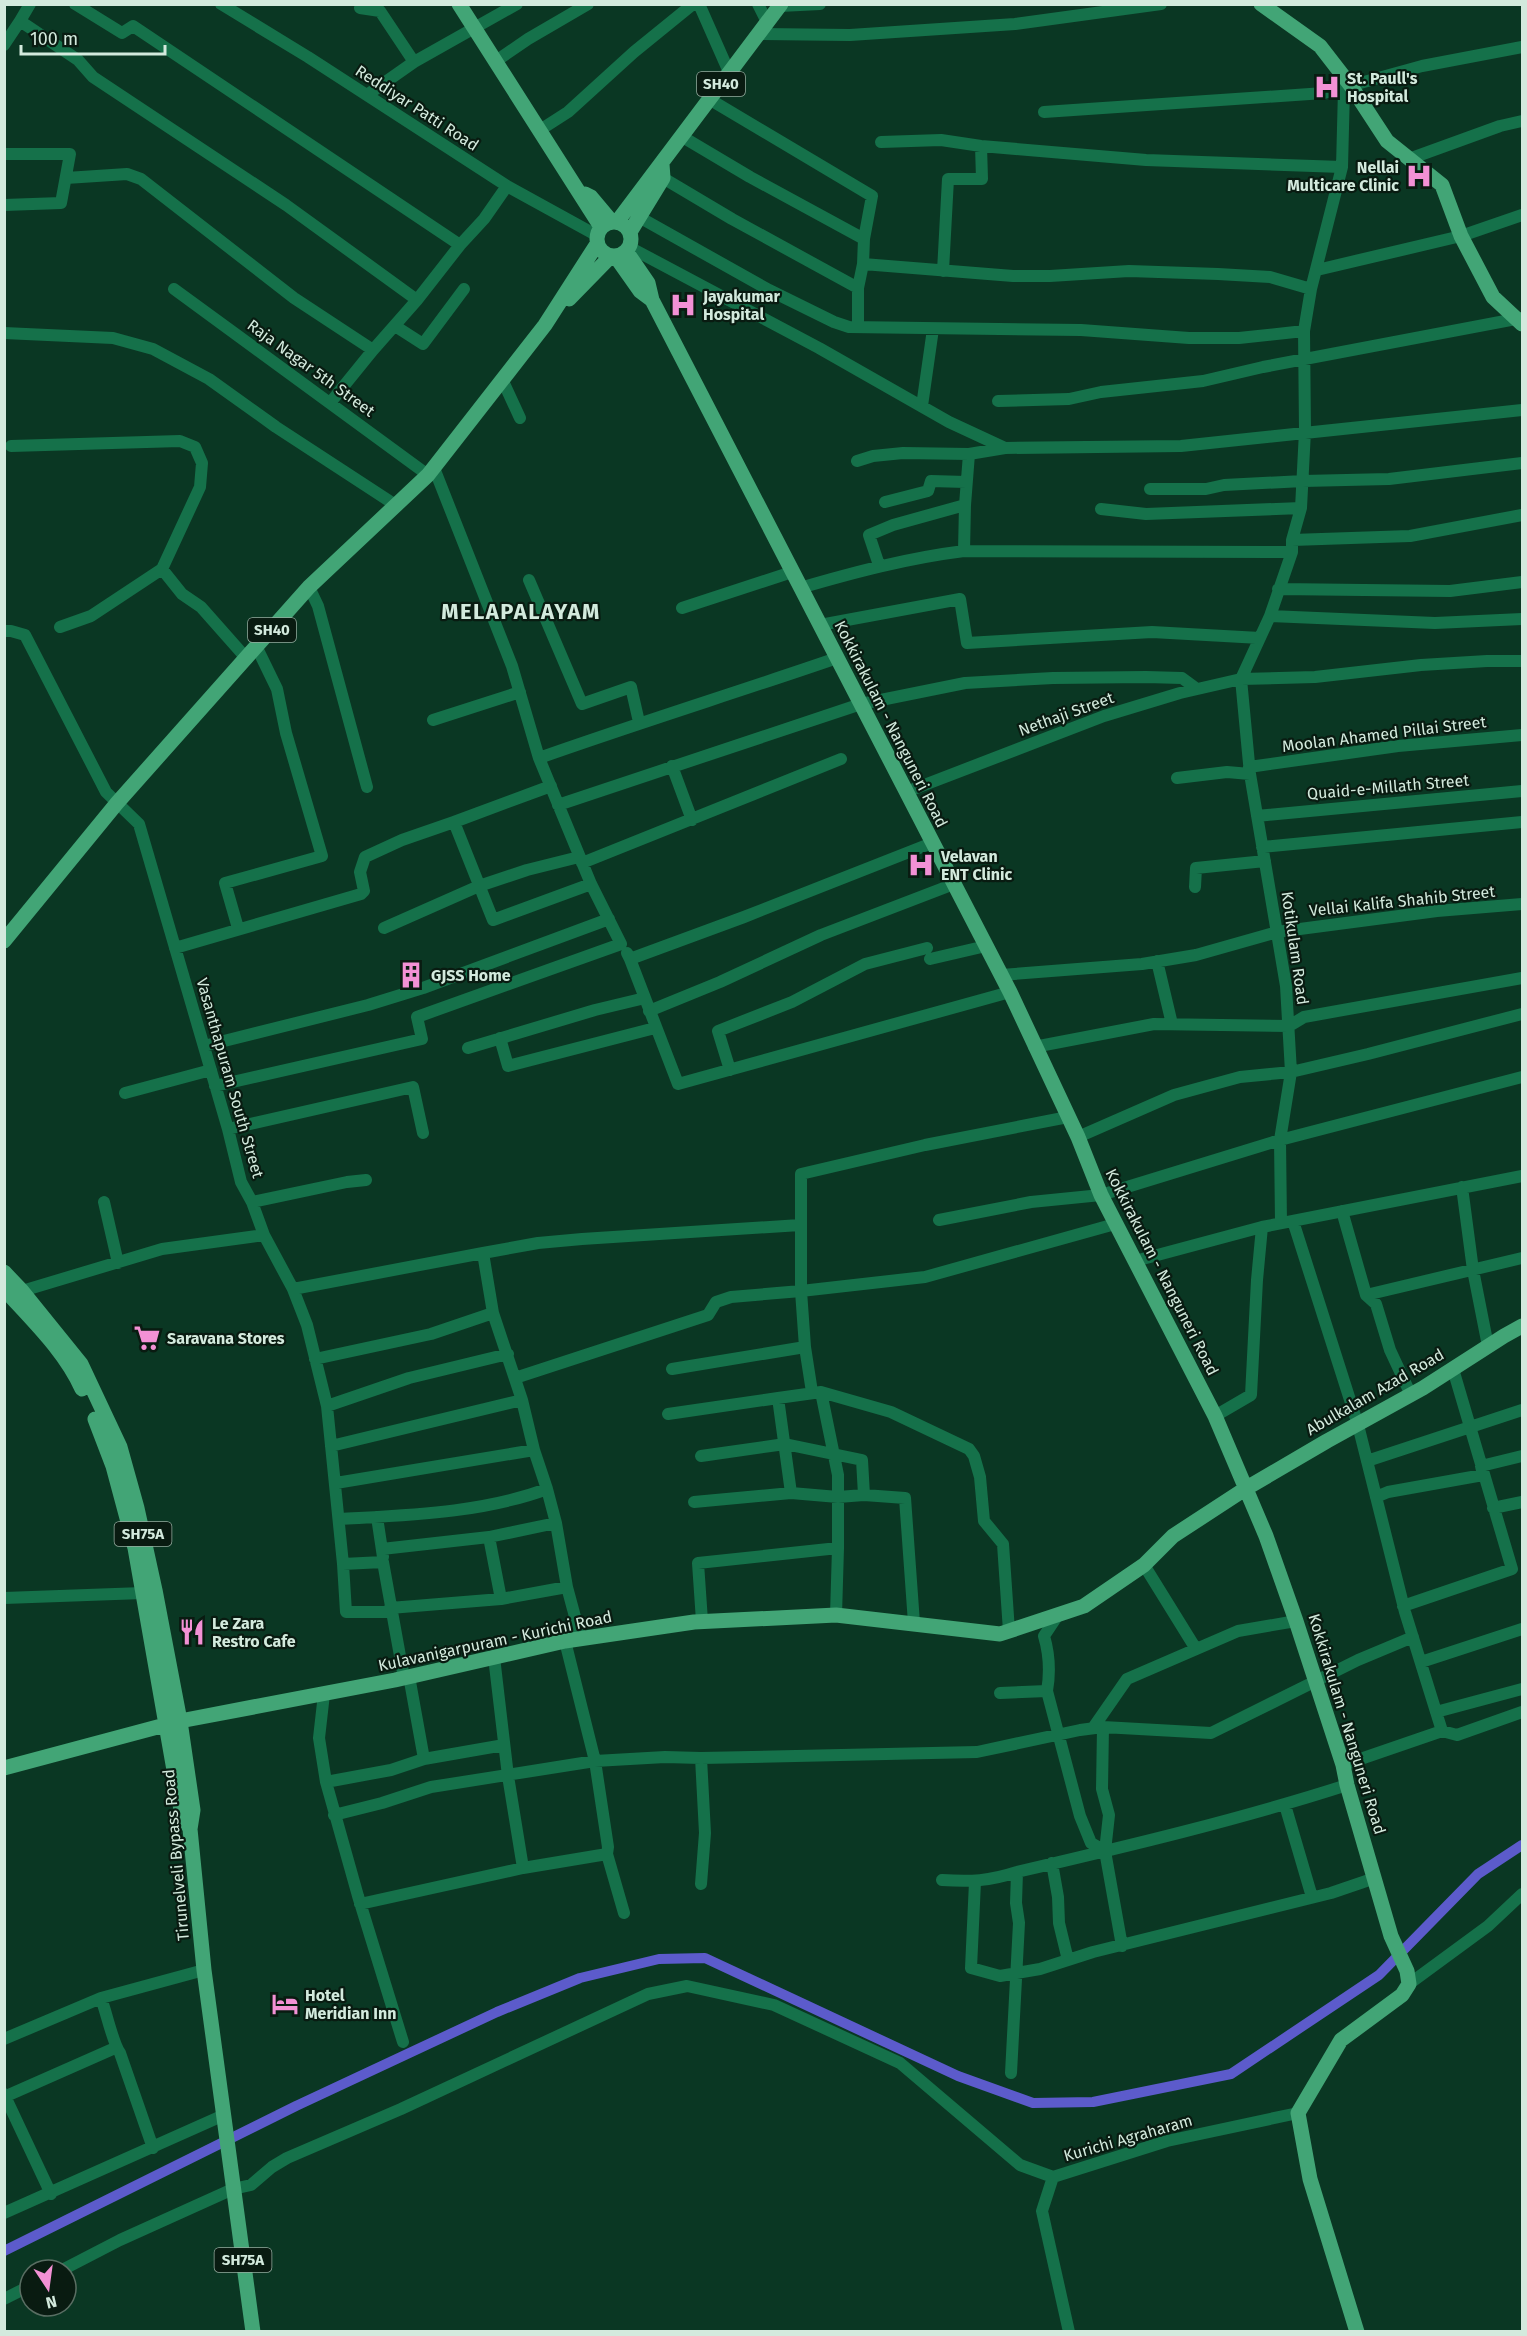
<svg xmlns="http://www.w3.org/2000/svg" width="1527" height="2336" viewBox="0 0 1527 2336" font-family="'Fira Sans',sans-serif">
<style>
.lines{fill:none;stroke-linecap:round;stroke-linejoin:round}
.canal{stroke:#5c5bcb;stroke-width:10}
.minor{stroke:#15714a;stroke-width:12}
.major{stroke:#42a576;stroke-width:15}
.labels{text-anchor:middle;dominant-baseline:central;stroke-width:4.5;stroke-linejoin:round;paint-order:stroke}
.shield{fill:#091b11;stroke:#96aca0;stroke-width:1.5}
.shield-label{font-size:15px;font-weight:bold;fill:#d3eadd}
.poi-label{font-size:16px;font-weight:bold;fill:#d3eadd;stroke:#091b11;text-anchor:start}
.street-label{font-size:16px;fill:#d3eadd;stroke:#091b11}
.district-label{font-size:22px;font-weight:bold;letter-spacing:1.5px;fill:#d3eadd;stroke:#091b11}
</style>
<rect width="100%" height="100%" fill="#0a3723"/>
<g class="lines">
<!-- canal -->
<path class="canal" d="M4,2251L296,2106L497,2012L580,1978L659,1959L705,1958L958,2076L1033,2103L1093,2102L1231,2074L1379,1975L1478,1874L1522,1845"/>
<!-- minor -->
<path class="minor" d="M30,4L20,21L78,60L93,77L286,205L417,300
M75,4L122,33L133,26L460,245
M221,4L308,57L507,186L596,235
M699,4L729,72
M758,4L767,22
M780,6L820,4
M360,8L380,11L414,62
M758,34L850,35L1015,24L1161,4
M4,45L20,21
M496,61L528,39L588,4
M367,95L414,62L517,4
M709,99L872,196L864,239L863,264
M1044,112L1324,93L1422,66L1522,47
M540,130L568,112L634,52L693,4
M681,136L750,177L864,239
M881,142L941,140L981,146L1146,160L1342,167
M4,154H70L61,203L4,205
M1409,159L1500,126L1522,121
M66,178L127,174L141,179L294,298L373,350L417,300L460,245L484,219L507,186
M663,178L732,219L858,288L863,264L1013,276H1050L1129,271L1218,274L1270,277L1311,289L1304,331
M639,217L769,290L834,322L849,327L1081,330L1189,338H1239L1304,331L1305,431L1301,508L1292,540V552L1270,616L1241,679
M629,247L819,348L949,422L1005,448
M1317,270L1461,236L1522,215
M943,271L948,179H982L981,146
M858,288V326
M174,289L428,475
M1311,289L1342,167L1344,89
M395,326L423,344L464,289
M4,333L113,338L153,349L209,379L276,427L397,506
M502,379L520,418
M998,401L1069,399L1101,392L1203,381L1263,367L1521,318
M330,403L373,350
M922,406L933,329
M11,446L180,441L195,447L202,463L200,487L162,569L182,594L201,607L247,659
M857,461L873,456L903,453L969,454L1005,448L1181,446L1522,410
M1150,489H1206L1224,485L1303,481L1389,479L1522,463
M885,502L928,491L931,481L966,482
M1101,509L1146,514L1301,508
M1292,540L1410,536L1522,515
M964,551L965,505L969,454
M879,565L869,535L893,525L965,505
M529,580L582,704L631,687L639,722
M309,587L318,606L367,787
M800,588C855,572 908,558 964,551L1292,552
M1278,589L1450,591L1522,582
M682,608L792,572
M1270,616L1435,623L1522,619
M820,625L960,599L967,643L1152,632L1260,638
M60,627L91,616L162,569
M4,631H11L25,635L106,792L139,824L228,1129L241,1182L252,1202L264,1235L293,1289L307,1325L327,1406L343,1564L383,1562L404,1678
M1241,679L1250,774L1286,986L1291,1072L1280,1140L1281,1223
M433,720L520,692
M539,758C638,723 738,692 837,658
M672,766L692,820
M1249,767L1398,746L1522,735
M1177,778L1227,772L1250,774
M551,786L454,822L493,920L591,884
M906,792L1104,716L1180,693L1241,679L1315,677L1421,665L1487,661H1522
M558,805L861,704L965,683L1053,678L1146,677L1182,678L1197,689
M1257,816L1522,791
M1262,847L1522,822
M582,863L841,759
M1195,887L1196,868L1265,861
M238,928L225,883L322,856L286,733L277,689L257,648
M384,928L479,886L527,870L579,857
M175,948L361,894L364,891L360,872L365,857L402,840L454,822
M627,953L630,959L744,917L932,843
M630,959L678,1084L1010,992
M930,959L986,946
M1157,961L1172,1024
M1001,975L1142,964L1196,955L1277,932L1437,911L1522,904
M649,1011L720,982L821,935L954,884
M500,1038L508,1066L655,1028
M204,1046L368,1005L423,988L609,919
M1034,1047L1154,1024L1289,1026L1304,1017L1522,978
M468,1048L595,1010L645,998
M730,1070L718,1031L792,1002L865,964L927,948
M215,1086L422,1039L417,1017L621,944L591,884L539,758L512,666L434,468
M125,1093L211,1070
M228,1129L413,1087L423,1133
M1078,1137L1174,1095L1240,1077L1291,1072L1368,1054L1522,1014
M1462,1187L1473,1270L1488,1346
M104,1202L118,1263
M252,1202L347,1182L366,1180
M1342,1211L1366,1295L1522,1258
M939,1220L1031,1202L1101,1195L1280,1140L1522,1077
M1293,1221L1358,1425L1405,1612L1442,1731L1343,1765
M483,1253L538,1243L582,1239L800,1225
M1135,1261L1262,1227L1522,1176
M293,1289L483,1253L493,1313L522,1400L534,1450L547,1489L556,1523L567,1587
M22,1291L162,1249L264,1235
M1366,1295L1376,1304L1390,1350L1411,1395
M805,1347L801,1291L925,1277L1115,1224
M315,1359L431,1334L493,1313
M672,1369L805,1347L812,1392
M515,1378L708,1315L716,1302L731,1297L801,1291V1174L925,1145L1068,1117
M821,1392L891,1412L969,1449L974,1456L980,1477L984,1521L1003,1544L1009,1631
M327,1406L409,1378L508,1354
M668,1414L778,1398
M1215,1416L1251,1395L1257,1280L1262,1227
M331,1446L522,1400
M701,1456L785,1444L862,1460L864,1495L905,1498L914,1623
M1367,1461L1522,1410
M336,1483L534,1450
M791,1493L838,1497L864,1495
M1376,1497L1388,1492L1483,1475L1481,1466L1522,1456
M694,1502L791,1493L778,1398L821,1392L838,1475V1548L698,1563L702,1621
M1493,1508L1522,1502
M377,1517L383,1557
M340,1519C409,1515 482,1513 547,1489
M489,1537L556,1523
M382,1549L489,1537L501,1599
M343,1564L346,1612H391
M1144,1565L1196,1649
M4,1598L143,1593
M1403,1606L1512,1569L1453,1369
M390,1608L501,1599L567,1587L581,1639
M836,1615L838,1548
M1058,1615L1044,1636C1049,1653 1050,1674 1047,1691L1080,1816L1091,1843L1105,1851
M1421,1662L1522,1629
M1000,1693L1047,1691
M324,1694L319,1738L326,1782L358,1896L403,2042
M1436,1712L1522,1689
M1103,1727L1102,1789L1109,1815L1105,1851L1122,1946
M1093,1728L1127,1679L1238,1631L1296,1621
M1442,1731L1457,1735L1522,1712
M701,1758L705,1833L701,1884
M424,1759L504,1745
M326,1782L391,1770L424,1759L409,1676
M1285,1805L1312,1897
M334,1815L382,1803L431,1787L595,1761L565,1641
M607,1854L608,1847L595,1761L665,1757L701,1758L977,1752L1080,1730L1103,1727L1211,1733L1358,1660L1413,1637
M1052,1863L1058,1897L1059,1923L1068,1960
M523,1868L607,1854L624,1913
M942,1880C971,1882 989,1881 1017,1872C1128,1846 1238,1820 1347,1785
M975,1882L971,1968L1000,1976L1040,1969L1093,1952L1331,1893L1375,1878
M360,1904L523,1868L508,1776L494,1657
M1409,1984L1488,1926L1522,1894
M101,1998C106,2011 113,2044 120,2053L153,2148
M4,2039L101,1998L204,1970
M1011,2073L1019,1923L1016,1903L1017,1872
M4,2094L51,2194
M4,2097L115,2048
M1053,2177L1167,2141L1298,2113
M1053,2177L1042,2211L1069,2332
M4,2213L224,2115
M62,2270L120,2240L233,2189L251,2185L272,2167L287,2158L401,2109L648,1994L687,1986L774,2005L900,2063L1020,2165L1053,2177
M4,2299L30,2286"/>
<!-- major -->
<path class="major" d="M459,4L601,227
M1261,4L1320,46L1351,86L1387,141L1442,185L1461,236L1493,297L1522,324
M585,194L591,197L612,222
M597 239a17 17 0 1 1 34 0a17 17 0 1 1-34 0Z
M617,222L781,4
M630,232L663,178L662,164
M626,251L648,283L652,300L1010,992L1078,1137L1101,1195L1215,1416L1266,1536L1296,1621L1343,1765L1347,1785L1391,1936L1407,1971L1409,1984L1402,1995L1341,2040L1298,2113L1310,2179L1357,2332
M616,257L640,291L652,300
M569,299L611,256
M4,941L117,803L309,587L428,475L545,325L597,244
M4,1272L22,1291L81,1364L120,1447L137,1508L155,1590L180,1721L193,1810L190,1829L204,1970L253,2332
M4,1289C32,1320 65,1351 82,1389
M95,1419L113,1466L135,1548L181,1810L190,1829
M4,1768L180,1721L395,1680L565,1641L694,1622L836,1615L1000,1634L1084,1606L1144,1565L1173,1536L1245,1489L1327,1441L1423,1388L1504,1336L1522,1326"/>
</g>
<!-- icons -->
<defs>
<g id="hospital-bare" transform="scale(2.07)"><path d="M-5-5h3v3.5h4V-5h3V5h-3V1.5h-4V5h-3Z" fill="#f391d5" stroke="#091b11" stroke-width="2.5" paint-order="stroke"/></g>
<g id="building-bare" transform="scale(2.07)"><path d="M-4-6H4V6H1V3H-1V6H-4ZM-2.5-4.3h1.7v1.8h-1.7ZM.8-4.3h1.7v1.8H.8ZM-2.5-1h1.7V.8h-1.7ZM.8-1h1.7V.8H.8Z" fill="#f391d5" stroke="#091b11" stroke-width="2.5" paint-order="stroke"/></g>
<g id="supermarket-bare" transform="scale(2.07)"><path d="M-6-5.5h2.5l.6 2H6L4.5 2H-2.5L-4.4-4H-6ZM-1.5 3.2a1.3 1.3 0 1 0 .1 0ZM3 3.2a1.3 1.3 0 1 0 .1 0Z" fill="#f391d5" stroke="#091b11" stroke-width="2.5" paint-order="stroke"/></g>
<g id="restaurant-bare" transform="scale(2.07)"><path d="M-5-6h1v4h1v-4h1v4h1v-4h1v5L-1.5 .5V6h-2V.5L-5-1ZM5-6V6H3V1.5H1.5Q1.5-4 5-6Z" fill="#f391d5" stroke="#091b11" stroke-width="2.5" paint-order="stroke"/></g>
<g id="hotel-bare" transform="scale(2.07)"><path d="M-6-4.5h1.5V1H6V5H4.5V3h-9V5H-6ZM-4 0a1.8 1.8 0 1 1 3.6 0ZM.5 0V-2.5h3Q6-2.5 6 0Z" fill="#f391d5" stroke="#091b11" stroke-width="2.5" paint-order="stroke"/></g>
</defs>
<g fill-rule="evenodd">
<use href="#hospital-bare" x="1327" y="87"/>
<use href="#hospital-bare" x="1419" y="176"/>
<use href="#hospital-bare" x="683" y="305"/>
<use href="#hospital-bare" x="921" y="865"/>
<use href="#building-bare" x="411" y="975"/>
<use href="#supermarket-bare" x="147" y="1338"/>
<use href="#restaurant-bare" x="192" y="1632"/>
<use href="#hotel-bare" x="285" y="2004"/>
</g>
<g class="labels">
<!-- shield labels -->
<g class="shield">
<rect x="697" y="72" width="48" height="24" rx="4.5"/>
<rect x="248" y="618" width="48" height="24" rx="4.5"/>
<rect x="114.5" y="1522" width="57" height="24" rx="4.5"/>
<rect x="214.5" y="2248" width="57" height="24" rx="4.5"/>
</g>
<g class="shield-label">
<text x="721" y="84">SH40</text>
<text x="272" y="630">SH40</text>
<text x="143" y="1534">SH75A</text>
<text x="243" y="2260">SH75A</text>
</g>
<!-- poi labels -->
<g class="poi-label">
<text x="1347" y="78">St. Paull's<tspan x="1347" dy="18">Hospital</tspan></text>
<text x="1399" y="167" text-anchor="end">Nellai<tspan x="1399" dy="18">Multicare Clinic</tspan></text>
<text x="703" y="296">Jayakumar<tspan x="703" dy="18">Hospital</tspan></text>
<text x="941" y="856">Velavan<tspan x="941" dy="18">ENT Clinic</tspan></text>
<text x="431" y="975">GJSS Home</text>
<text x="167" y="1338">Saravana Stores</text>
<text x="212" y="1623">Le Zara<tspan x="212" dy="18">Restro Cafe</tspan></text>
<text x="305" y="1995">Hotel<tspan x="305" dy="18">Meridian Inn</tspan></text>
</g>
<!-- street labels -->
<g class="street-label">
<text transform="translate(417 108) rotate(33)">Reddiyar Patti Road</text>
<text transform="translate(311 368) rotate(36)">Raja Nagar 5th Street</text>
<text transform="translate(1066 714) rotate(-20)">Nethaji Street</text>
<text transform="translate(891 724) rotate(63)">Kokkirakulam - Nanguneri Road</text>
<text transform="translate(1384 734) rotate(-7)">Moolan Ahamed Pillai Street</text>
<text transform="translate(1388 787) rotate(-5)">Quaid-e-Millath Street</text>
<text transform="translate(1402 901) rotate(-6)">Vellai Kalifa Shahib Street</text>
<text transform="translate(1295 948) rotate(82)">Kotikulam Road</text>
<text transform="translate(230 1078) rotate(74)">Vasanthapuram South Street</text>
<text transform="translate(1162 1272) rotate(63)">Kokkirakulam - Nanguneri Road</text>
<text transform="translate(1375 1392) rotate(-30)">Abulkalam Azad Road</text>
<text transform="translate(495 1641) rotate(-12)">Kulavanigarpuram - Kurichi Road</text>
<text transform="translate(1347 1724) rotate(73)">Kokkirakulam - Nanguneri Road</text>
<text transform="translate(176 1855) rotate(-95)">Tirunelveli Bypass Road</text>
<text transform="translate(1128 2138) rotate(-16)">Kurichi Agraharam</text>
</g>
<!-- district labels -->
<g class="district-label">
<text x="521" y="611">MELAPALAYAM</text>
</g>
</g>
<!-- border -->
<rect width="1527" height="2336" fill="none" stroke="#d3eadd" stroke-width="12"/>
<!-- north arrow -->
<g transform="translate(48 2288) rotate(167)"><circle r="28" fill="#091b11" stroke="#5a6e63" stroke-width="1.5"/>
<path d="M0-4.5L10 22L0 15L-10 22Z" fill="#f391d5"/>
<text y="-9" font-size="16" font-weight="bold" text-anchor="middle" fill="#d3eadd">N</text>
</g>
<!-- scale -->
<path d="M21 45v9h144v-9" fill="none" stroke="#d3eadd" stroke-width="3"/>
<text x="30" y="45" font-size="18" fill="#d3eadd" stroke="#091b11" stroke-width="4.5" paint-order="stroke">100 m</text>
</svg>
